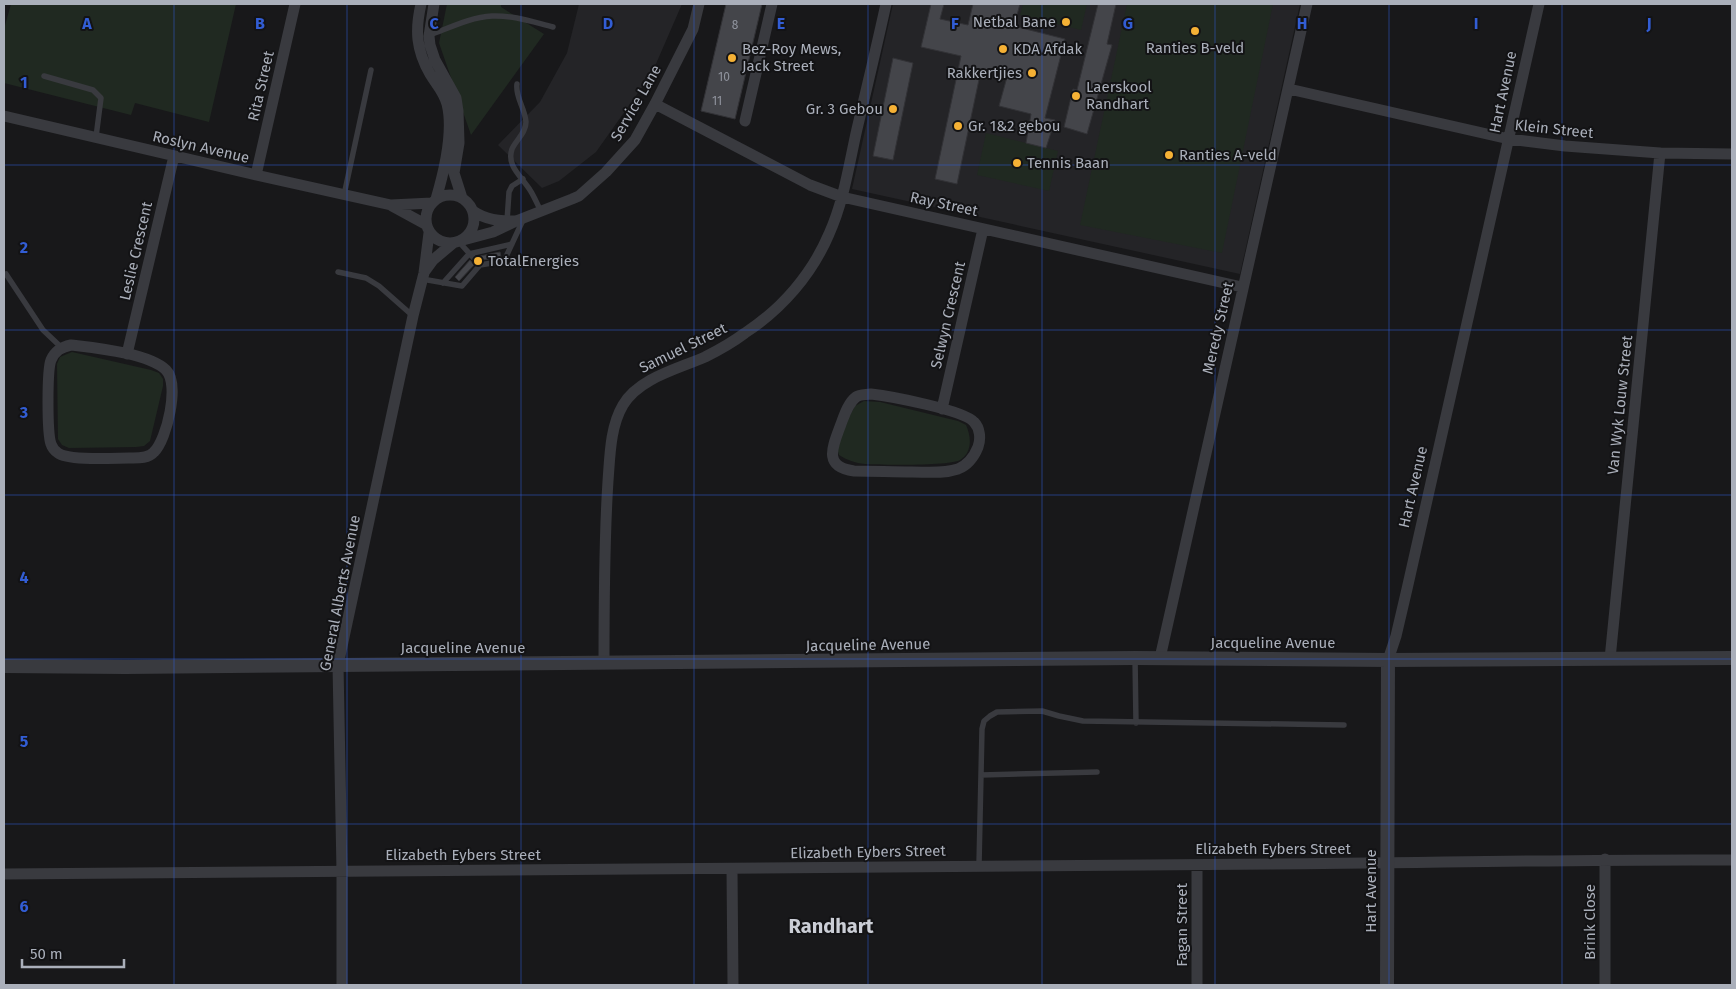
<svg xmlns="http://www.w3.org/2000/svg" width="1736" height="989" viewBox="0 0 1736 989" font-family="'Fira Sans',sans-serif">
<style>
.built{fill:#242427}
.green{fill:#202921}
.building{fill:#44454a;stroke:#323236}
.lines{fill:none;stroke-linecap:round;stroke-linejoin:round}
.service{stroke:#393a3f;stroke-width:5.5}
.minor{stroke:#393a3f;stroke-width:11}
.tertiary{stroke:#393a3f;stroke-width:14}
.grid{fill:none;stroke:#325dd4;stroke-width:1;stroke-opacity:0.55}
.poi-dot{fill:#f5b135;stroke:#131315;stroke-width:2}
.labels{text-anchor:middle;dominant-baseline:central;stroke-width:4;stroke-linejoin:round;paint-order:stroke}
.number-label{font-size:12px;fill:#90949e}
.poi-label{font-size:15px;fill:#aaafba;stroke:#131315;text-anchor:start}
.street-label{font-size:15px;fill:#aaafba;stroke:#131315}
.district-label{font-size:20px;font-weight:bold;fill:#cbced6;stroke:#131315}
.grid-label{font-size:16px;text-anchor:middle;font-weight:bold;fill:#325dd4;stroke:#131315;stroke-width:4;stroke-linejoin:round;paint-order:stroke}
</style>
<rect width="100%" height="100%" fill="#18181a"/>
<!-- built -->
<path class="built" d="M579,4H682L652,73L596,152L559,181L542,188L498,145L540,102L567,53Z
M893,4H1300L1240,274L852,189Z"/>
<!-- green -->
<path class="green" d="M11,4H236L209,122L135,103L131,115L4,83V29Z
M447,4H501V7L544,34L471,135L439,43Z
M1023,4H1087L1081,30L1020,15Z
M1127,4H1273L1222,253L1080,225Z
M986,133L1058,151L1049,191L977,175Z
M72,352L151,370L159,373L163,379V386L150,441L144,446L136,447L69,448L62,445L58,439L57,364L60,357Z
M864,401L880,402L958,421L966,425C971,436 973,452 960,460C950,466 879,465 865,464C855,463 847,460 839,455L837,448L848,419L855,406Z"/>
<!-- building -->
<path class="building" d="M726,4H762L735,119L701,111Z
M931,4H944L940,19L968,25L973,4H1020L1014,26L1065,39L1045,118L1055,120L1046,148L1026,143L1031,114L999,106L1007,77L981,70L957,184L935,179L961,56L921,47Z
M1098,4H1116L1107,44L1112,45L1087,134L1064,127L1073,89L1077,90Z
M893,58L913,63L893,160L873,156Z
M500,252L501,257L482,260L480,258V256Z
M470,260L474,265L459,281L455,277Z"/>
<g class="lines">
<!-- service -->
<path class="service" d="M430,35C449,28 471,17 492,16C513,15 533,22 553,27
M44,76L93,90L101,98L96,137
M517,84C515,97 525,108 526,122C526,133 516,140 512,149C506,166 522,177 530,190C534,196 537,204 541,211
M344,195L371,70
M507,221L509,192L512,186L523,179
M459,242L480,265
M338,272L366,278L379,286L413,316
M6,274L43,330L61,347
M422,279L462,286L480,265L504,261L523,220
M443,283L469,254L512,244
M1135,658L1136,723
M981,775L1097,772
M979,865L982,729L984,721L990,716L997,712L1042,711L1059,716L1083,721L1344,725"/>
<!-- minor -->
<path class="minor" d="M421,4C415,30 416,50 430,74C436,84 444,92 447,104C454,132 444,172 436,199
M434,4L429,36L430,45L435,60L456,98L458,111L459,143L454,173L462,198
M1289,89L1509,139L1565,146L1660,153L1732,154
M655,104L810,185L842,197L1242,287
M4,116L256,175L391,205L432,203
M745,121L772,4
M256,175L295,4
M426 219a24 24 0 1 1 48 0a24 24 0 1 1-48 0Z
M392,206L425,224
M473,211C486,220 499,221 515,221
M463,240L493,232L516,221L572,199L579,196L606,172L635,140L655,104L693,29L699,4
M425,271L433,260L452,244
M71,345C95,348 148,353 166,370C180,384 167,439 154,452C148,459 137,458 129,458C115,458 68,461 58,453C55,451 52,447 51,444C47,433 47,370 51,360C55,351 61,347 71,345Z
M127,354L174,156
M871,394C889,396 964,410 974,422C980,428 981,439 978,447C974,457 968,465 958,469C943,474 927,472 912,472C893,472 874,471 854,471C822,467 833,446 841,424C844,416 848,403 856,397C860,394 866,395 871,394Z
M942,409L983,229
M1160,658L1307,4
M1610,659L1660,153
M1388,660L1396,636L1407,589L1539,4
M604,663C604,602 604,542 608,481C610,456 610,427 623,405C639,378 678,369 705,357C719,350 733,342 745,333C782,309 812,274 829,234C844,201 849,164 857,129C867,87 877,45 886,4
M1605,859V985
M732,869L733,985
M4,874C426,870 849,867 1272,864C1425,863 1579,859 1732,860
M342,985V871L338,665L413,316L424,273L429,233
M1197,985V865"/>
<!-- tertiary -->
<path class="tertiary" d="M4,666L125,667L1135,658L1388,660L1732,658
M1387,985L1388,660"/>
</g>
<!-- grid -->
<path class="grid" d="M174,4V985M347,4V985M521,4V985M694,4V985M868,4V985M1042,4V985M1215,4V985M1389,4V985M1562,4V985M4,165H1732M4,330H1732M4,495H1732M4,659H1732M4,824H1732"/>
<!-- markers -->
<g class="poi-dot">
<circle cx="1066" cy="22" r="5"/>
<circle cx="1195" cy="31" r="5"/>
<circle cx="1003" cy="49" r="5"/>
<circle cx="732" cy="58" r="5"/>
<circle cx="1032" cy="73" r="5"/>
<circle cx="1076" cy="96" r="5"/>
<circle cx="893" cy="109" r="5"/>
<circle cx="958" cy="126" r="5"/>
<circle cx="1169" cy="155" r="5"/>
<circle cx="1017" cy="163" r="5"/>
<circle cx="478" cy="261" r="5"/>
</g>
<g class="labels">
<!-- number labels -->
<g class="number-label">
<text x="735" y="25">8</text>
<text x="724" y="77">10</text>
<text x="717" y="101">11</text>
</g>
<!-- poi labels -->
<g class="poi-label">
<text x="1056" y="22" text-anchor="end">Netbal Bane</text>
<text x="1195" y="48" text-anchor="middle">Ranties B-veld</text>
<text x="742" y="49">Bez-Roy Mews,<tspan x="742" dy="17">Jack Street</tspan></text>
<text x="1013" y="49">KDA Afdak</text>
<text x="1022" y="73" text-anchor="end">Rakkertjies</text>
<text x="1086" y="87">Laerskool<tspan x="1086" dy="17">Randhart</tspan></text>
<text x="883" y="109" text-anchor="end">Gr. 3 Gebou</text>
<text x="968" y="126">Gr. 1&amp;2 gebou</text>
<text x="1179" y="155">Ranties A-veld</text>
<text x="1027" y="163">Tennis Baan</text>
<text x="488" y="261">TotalEnergies</text>
</g>
<!-- street labels -->
<g class="street-label">
<text transform="translate(261 86) rotate(-77)">Rita Street</text>
<text transform="translate(1503 92) rotate(-78)">Hart Avenue</text>
<text transform="translate(636 103) rotate(-60)">Service Lane</text>
<text transform="translate(1554 129) rotate(6)">Klein Street</text>
<text transform="translate(201 147) rotate(13)">Roslyn Avenue</text>
<text transform="translate(944 204) rotate(12)">Ray Street</text>
<text transform="translate(136 251) rotate(-77)">Leslie Crescent</text>
<text transform="translate(948 315) rotate(-77)">Selwyn Crescent</text>
<text transform="translate(1218 328) rotate(-77)">Meredy Street</text>
<text transform="translate(683 348) rotate(-26)">Samuel Street</text>
<text transform="translate(1620 405) rotate(-84)">Van Wyk Louw Street</text>
<text transform="translate(1413 487) rotate(-77)">Hart Avenue</text>
<text transform="translate(340 593) rotate(-79)">General Alberts Avenue</text>
<text x="1273" y="643">Jacqueline Avenue</text>
<text transform="translate(868 645) rotate(-1)">Jacqueline Avenue</text>
<text x="463" y="648">Jacqueline Avenue</text>
<text x="1273" y="849">Elizabeth Eybers Street</text>
<text transform="translate(868 852) rotate(-1)">Elizabeth Eybers Street</text>
<text x="463" y="855">Elizabeth Eybers Street</text>
<text transform="translate(1371 891) rotate(-90)">Hart Avenue</text>
<text transform="translate(1590 922) rotate(-90)">Brink Close</text>
<text transform="translate(1182 925) rotate(-90)">Fagan Street</text>
</g>
<!-- district labels -->
<g class="district-label">
<text x="831" y="926">Randhart</text>
</g>
</g>
<g class="grid-label">
<text x="87" y="29">A</text>
<text x="260" y="29">B</text>
<text x="434" y="29">C</text>
<text x="608" y="29">D</text>
<text x="781" y="29">E</text>
<text x="955" y="29">F</text>
<text x="1128" y="29">G</text>
<text x="1302" y="29">H</text>
<text x="1476" y="29">I</text>
<text x="1649" y="29">J</text>
<text x="24" y="88">1</text>
<text x="24" y="253">2</text>
<text x="24" y="418">3</text>
<text x="24" y="583">4</text>
<text x="24" y="747">5</text>
<text x="24" y="912">6</text>
</g>
<!-- border -->
<rect width="1736" height="989" fill="none" stroke="#aaafba" stroke-width="10"/>
<!-- scale -->
<path d="M22 959v8h102v-8" fill="none" stroke="#aaafba" stroke-width="2.5"/>
<text x="30" y="959" font-size="15" fill="#aaafba" stroke="#131315" stroke-width="4" paint-order="stroke">50 m</text>
</svg>
